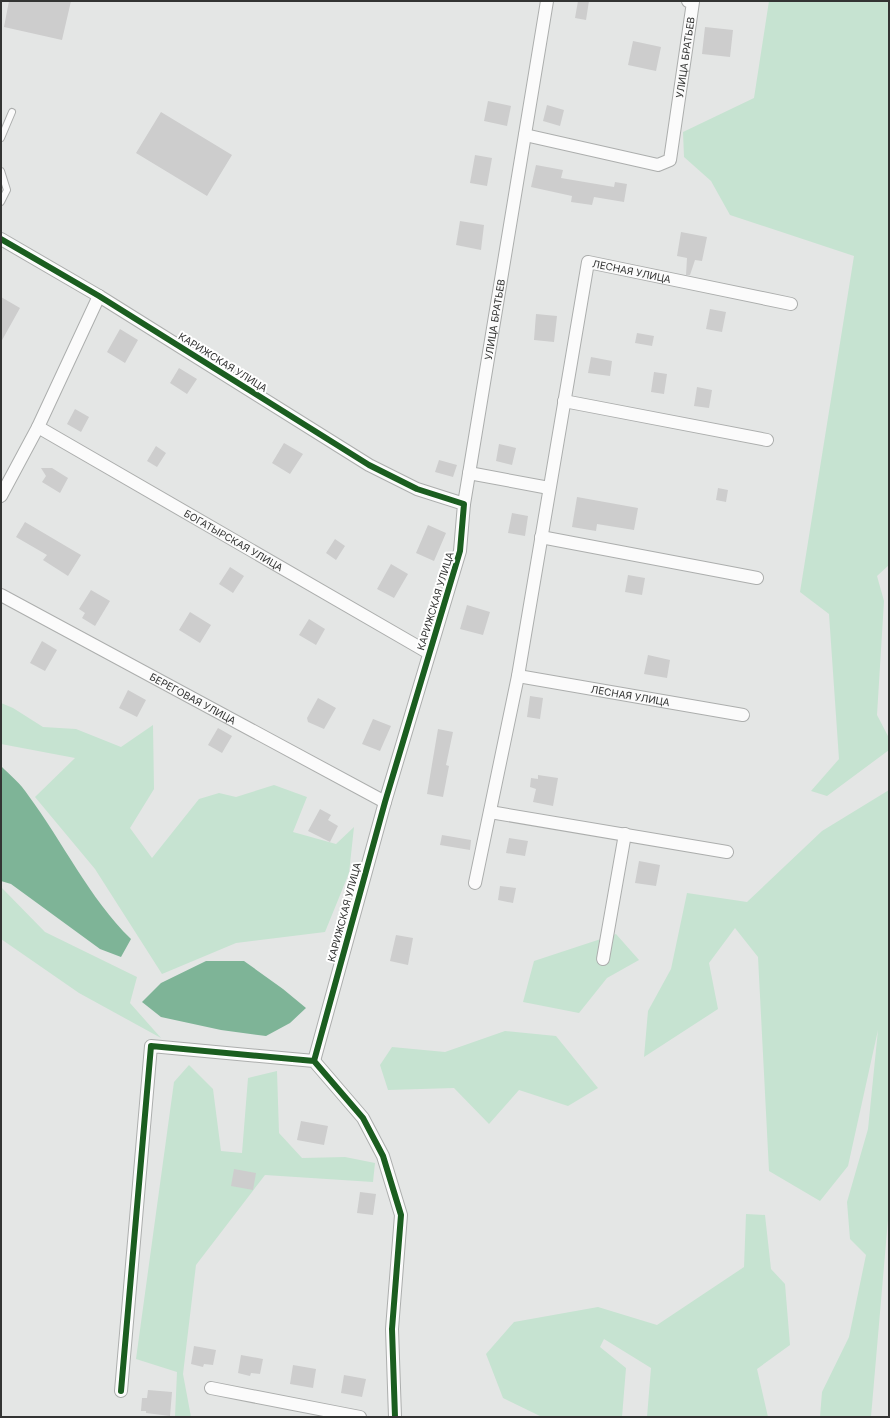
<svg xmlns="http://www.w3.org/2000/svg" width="890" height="1418" viewBox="0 0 890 1418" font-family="Inter,sans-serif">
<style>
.green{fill:#c6e3d1}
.water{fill:#7eb497}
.building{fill:#cdcdcd}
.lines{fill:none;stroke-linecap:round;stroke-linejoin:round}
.lane-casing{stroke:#acaead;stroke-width:8}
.street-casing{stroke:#acaead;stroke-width:14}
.lane{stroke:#fbfbfb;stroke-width:6}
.street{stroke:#fbfbfb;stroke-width:12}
.cycleway-casing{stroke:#fff;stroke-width:8}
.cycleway{stroke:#1b5e20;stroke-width:6}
.labels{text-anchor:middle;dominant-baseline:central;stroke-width:4;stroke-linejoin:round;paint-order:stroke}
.street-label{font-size:10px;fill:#333433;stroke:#fff}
</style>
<rect width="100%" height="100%" fill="#e4e6e5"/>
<!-- green -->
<path class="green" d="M769,1H889V565L877,576L884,601L877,715L889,738V750L827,796L811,791L839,759L829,614L800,592L854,256L730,215L711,181L684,157L683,132L754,98Z
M1,703L13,708L43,727L76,729L121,747L153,725L154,789L130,828L152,858L199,799L219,793L236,797L274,785L307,797L293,832L336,844L354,827L349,873L325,932L236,943L162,974L95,869L35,797L75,758L1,744Z
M889,790V1208L871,1417H820L822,1392L849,1337L866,1255L850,1239L847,1202L868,1129L878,1030L848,1166L820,1201L769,1171L758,957L735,928L709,963L718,1009L644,1057L648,1011L671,969L687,893L747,902L822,831Z
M1,887L45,932L137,977L130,1003L161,1038L79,993L1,939Z
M616,934L639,960L607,978L579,1013L523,1002L534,961Z
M505,1031L556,1036L598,1088L568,1106L519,1090L489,1124L454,1088L388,1090L380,1065L392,1047L445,1052Z
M189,1065L213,1089L221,1151L242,1153L248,1078L277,1071L279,1133L302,1158L345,1157L375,1163L373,1182L265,1175L196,1265L183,1374L191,1417H175L177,1372L136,1359L174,1082Z
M746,1214L765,1215L771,1269L785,1284L790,1345L757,1369L768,1417H647L651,1368L604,1339L600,1347L626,1368L622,1417H542L503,1398L486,1354L514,1322L598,1307L657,1325L744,1267Z"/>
<!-- water -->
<path class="water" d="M1,766C10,775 21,784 28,795C63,842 89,898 131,939L121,957L100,949L11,884L1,881Z
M206,961H244L283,989L306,1008L290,1023L266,1036L221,1030L161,1017L142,1002L161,983Z"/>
<!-- building -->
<path class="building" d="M9,1H71L62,40L4,27Z
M578,1H589L586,20L575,18Z
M705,27L733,30L730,57L702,54Z
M633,41L661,47L656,71L628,65Z
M488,101L511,106L507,126L484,121Z
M547,105L564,110L560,126L543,121Z
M161,112L232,155L207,196L136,153Z
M475,155L492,158L487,186L470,183Z
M536,165L563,170L561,178L614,187L615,182L627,184L624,202L594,197L592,205L571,202L572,196L531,187Z
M460,221L484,225L481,250L456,245Z
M681,232L707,237L702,261L695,260L690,275H686L687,258L677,256Z
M1,297L20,308L1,342Z
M710,309L726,312L722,332L706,329Z
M536,314L557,316L554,342L534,340Z
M120,329L138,340L125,363L107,352Z
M637,333L654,336L652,346L635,343Z
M591,357L612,361L610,376L588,373Z
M179,368L197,379L187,394L170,383Z
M654,372L667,374L664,394L651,392Z
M697,387L712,390L709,408L694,406Z
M75,409L89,417L81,432L67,424Z
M284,443L303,454L290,474L272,463Z
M499,444L516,448L512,465L496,461Z
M156,446L166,453L157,467L147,461Z
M439,460L457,465L453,477L435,472Z
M41,468H52L68,478L60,493L42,482L46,476Z
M718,488L728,490L726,502L716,500Z
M577,497L638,508L634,530L597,524L596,531L572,527Z
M512,513L528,516L525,536L508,533Z
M25,522L81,555L68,576L43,560L47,555L16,537Z
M428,525L446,533L434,561L416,553Z
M335,539L345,546L336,560L326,553Z
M391,564L408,574L394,598L377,589Z
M230,567L244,576L233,593L219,584Z
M628,575L645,578L642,595L625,592Z
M91,590L110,601L95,626L82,618L85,613L79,609Z
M467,605L490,612L483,635L460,629Z
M190,612L211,625L200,643L179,630Z
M309,619L325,629L316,645L299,635Z
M42,641L57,650L45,671L30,663Z
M648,655L670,660L667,678L644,674Z
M128,690L146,700L137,717L119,708Z
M530,696L543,698L540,719L527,717Z
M318,698L336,708L324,729L308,722L307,718Z
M373,719L391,726L380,751L362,744Z
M218,728L232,736L222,753L208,745Z
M438,729L453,732L446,765L449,766L443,797L427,794Z
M538,775L558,778L553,806L533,802L536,789L530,787L531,778L538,779Z
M320,809L331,815L328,820L338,826L330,842L308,831Z
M442,835L471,840L470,850L440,845Z
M509,838L528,841L525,856L506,853Z
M639,861L660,865L656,886L635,883Z
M500,886L516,888L513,903L498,900Z
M396,935L413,938L408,965L390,961Z
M301,1121L328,1126L324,1145L297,1140Z
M234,1169L256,1173L253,1190L231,1186Z
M360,1192L376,1194L373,1215L357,1213Z
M194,1346L216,1350L213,1365L204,1364L203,1367L191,1364Z
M241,1355L263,1359L260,1374L251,1373L250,1376L238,1373Z
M293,1365L316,1369L313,1388L290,1384Z
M344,1375L366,1379L362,1397L341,1393Z
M148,1390L172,1392L170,1416L146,1413V1411H141L142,1398H147Z"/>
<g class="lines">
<!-- lane casing -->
<g class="lane-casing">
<path id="lane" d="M1,138L12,112
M1,171L7,190L1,202"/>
</g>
<!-- street casing -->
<g class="street-casing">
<g id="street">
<path id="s1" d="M525,135L658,165L670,160L693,2L688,1"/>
<path d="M1,239L99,296L369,465L417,489L464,504L460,551L385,802L314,1061"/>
<path d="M564,401L767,440"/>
<path id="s2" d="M38,427L429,653"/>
<path d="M469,473L549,488"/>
<path d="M1,496L38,427L99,296"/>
<path id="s3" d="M464,504L547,1"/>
<path d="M541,537L757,578"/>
<path id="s4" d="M1,595L385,802"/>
<path id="s5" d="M518,676L743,715"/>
<path d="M490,812L727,852"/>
<path id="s6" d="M475,883L518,676L588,262L791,304"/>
<path d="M603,959L625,834"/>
<path d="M211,1388L360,1417"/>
<path d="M121,1391L151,1046L314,1061L363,1118L383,1156L401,1215L392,1329L395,1417"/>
</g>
</g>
<!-- lane -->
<use href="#lane" class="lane"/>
<!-- street -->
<use href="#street" class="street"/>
<!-- cycleway casing -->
<g class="cycleway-casing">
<path id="cycleway" d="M1,239L99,296L369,465L417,489L464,504L460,551L385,802L314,1061
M121,1391L151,1046L314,1061L363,1118L383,1156L401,1215L392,1329L395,1417"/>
</g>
<!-- cycleway -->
<use href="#cycleway" class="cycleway"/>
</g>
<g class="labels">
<!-- street labels -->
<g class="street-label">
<text stroke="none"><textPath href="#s1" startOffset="253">УЛИЦА БРАТЬЕВ</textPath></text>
<text stroke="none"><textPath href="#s6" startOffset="676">ЛЕСНАЯ УЛИЦА</textPath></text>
<text stroke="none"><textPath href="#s3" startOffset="187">УЛИЦА БРАТЬЕВ</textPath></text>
<text transform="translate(223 362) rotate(32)">КАРИЖСКАЯ УЛИЦА</text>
<text stroke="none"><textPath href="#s2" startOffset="226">БОГАТЫРСКАЯ УЛИЦА</textPath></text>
<text transform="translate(435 601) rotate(-73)">КАРИЖСКАЯ УЛИЦА</text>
<text stroke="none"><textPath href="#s5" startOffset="114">ЛЕСНАЯ УЛИЦА</textPath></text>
<text stroke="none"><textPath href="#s4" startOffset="218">БЕРЕГОВАЯ УЛИЦА</textPath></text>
<text transform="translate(344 912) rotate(-75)">КАРИЖСКАЯ УЛИЦА</text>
</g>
</g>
<!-- border -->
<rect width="890" height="1418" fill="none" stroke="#333433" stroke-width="4"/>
</svg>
